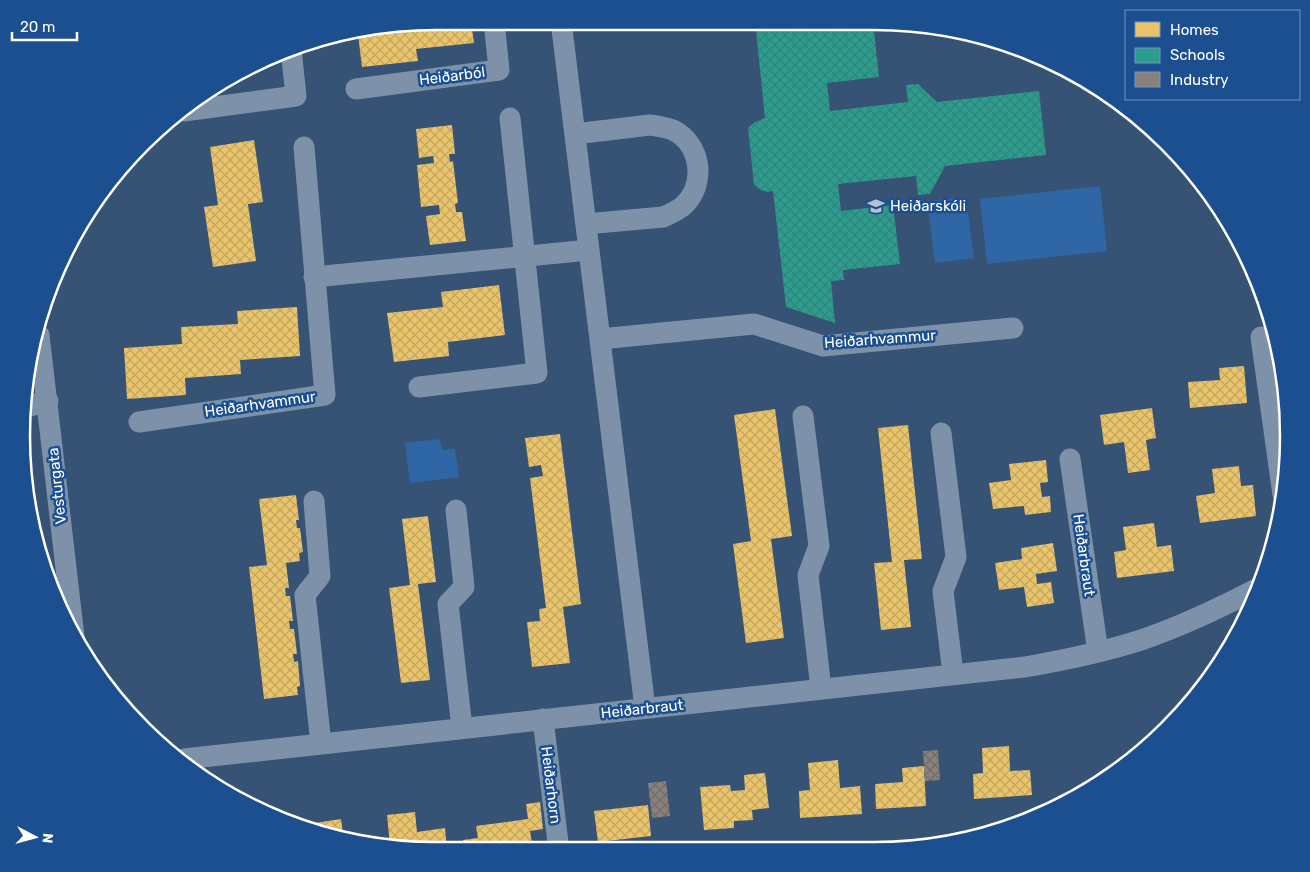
<svg xmlns="http://www.w3.org/2000/svg" width="1310" height="872" viewBox="0 0 1310 872" font-family="Rubik,sans-serif">
<style>
.green{fill:#2f66a5}
.homes{fill:url(#homes-cross-hatch)}
.schools{fill:url(#schools-cross-hatch)}
.industry{fill:url(#industry-cross-hatch)}
.lines{fill:none;stroke-linecap:round;stroke-linejoin:round}
.minor{stroke:#7d92a8;stroke-width:21}
.labels{text-anchor:middle;dominant-baseline:central;stroke-width:5;stroke-linejoin:round;paint-order:stroke}
.street-label{font-size:15px;fill:#fff;stroke:#1b4f8f}
.poi-label{font-size:15px;fill:#fff;stroke:#1b4f8f;text-anchor:start}
.rim{fill:none;stroke:#fff;stroke-width:2.5}
</style>
<defs>
<pattern id="homes-cross-hatch" width="8" height="8" patternUnits="userSpaceOnUse" patternTransform="scale(1.25)"><rect width="8" height="8" fill="#e9c46a"/><path d="M0 0l8 8M0 8l8-8" fill="none" stroke="#c2a662"/></pattern>
<pattern id="schools-cross-hatch" width="8" height="8" patternUnits="userSpaceOnUse" patternTransform="scale(1.25)"><rect width="8" height="8" fill="#2a9d8f"/><path d="M0 0l8 8M0 8l8-8" fill="none" stroke="#368178"/></pattern>
<pattern id="industry-cross-hatch" width="8" height="8" patternUnits="userSpaceOnUse" patternTransform="scale(1.25)"><rect width="8" height="8" fill="#8a817c"/><path d="M0 0l8 8M0 8l8-8" fill="none" stroke="#716c69"/></pattern>
</defs>
<rect width="100%" height="100%" fill="#365274"/>
<!-- green -->
<path class="green" d="M1100,186L1107,251L987,264L980,199Z
M966,197L974,258L935,263L927,201Z
M440,439L442,450L455,449L459,477L410,483L405,443Z"/>
<!-- homes -->
<path class="homes" d="M436,21H471L474,43L416,49L418,61L362,67L358,34Z
M452,125L455,154H449L450,162L453,161L458,203L455,204L456,212H462L466,241L430,245L426,216L440,214L439,205L421,207L417,165L434,163L433,156L419,158L416,129Z
M254,140L263,202L248,204L256,261L213,267L204,207L218,205L210,147Z
M499,285L505,335L448,342L449,356L394,362L387,313L443,307L441,292Z
M297,307L300,356L240,360L241,374L185,378L186,395L127,399L124,348L182,344L181,327L238,324L237,311Z
M1244,366L1247,403L1190,408L1188,382L1220,380L1219,368Z
M1152,408L1156,438L1146,440L1150,470L1128,473L1124,442L1104,445L1100,415Z
M775,409L792,536L771,539L784,638L746,643L733,544L751,541L734,415Z
M908,425L922,559L904,560L911,627L881,630L874,563L892,562L878,428Z
M560,434L581,604L563,607L570,663L532,667L527,622L540,621L539,609L546,608L530,478L543,476L541,465L529,467L525,438Z
M1046,460L1048,482L1040,483L1042,497L1050,496L1051,512L1025,515L1024,506L993,509L989,483L1011,480L1009,464Z
M1239,466L1241,486L1253,485L1256,516L1200,523L1196,496L1215,493L1212,469Z
M296,495L299,520H296L297,528H300L303,552L299,553L300,561L286,563L289,588H285L286,596H290L293,621H289L290,629H294L297,654H293L294,662L298,661L300,686L297,687L298,695L264,699L249,567L267,565L259,499Z
M428,516L436,582L418,584L430,680L401,683L389,588L410,585L402,519Z
M1154,523L1157,547L1171,545L1174,571L1117,578L1114,552L1126,550L1123,527Z
M1053,543L1057,571L1036,574L1037,584L1051,582L1054,603L1027,607L1024,587L999,590L995,563L1022,559L1021,548Z
M1009,746L1010,771L1030,770L1032,795L974,799L973,774L983,773L982,748Z
M838,760L840,788L860,786L862,814L800,818L799,791L810,790L808,763Z
M924,766L926,806L876,809L875,784L903,782L902,768Z
M765,773L769,808L752,810L753,820L734,821V828L704,830L700,787L730,785L731,791L745,790L744,775Z
M540,802L543,829L530,831L533,849L523,851H465L463,840L478,838L476,826L528,819L526,804Z
M648,805L651,836L598,842L594,811Z
M415,812L417,832L445,828L447,851L390,846L387,815Z
M341,819L344,839L302,825Z"/>
<!-- schools -->
<path class="schools" d="M755,21H820V24L844,21H873L879,77L827,83L830,111L908,102L906,85L918,84L937,102L1039,91L1046,155L945,166L930,194L918,195L916,176L838,184L841,211L893,205L900,264L843,270L844,280L831,281L835,323L786,307L773,191L767,192L761,190L754,185L748,128L755,122L765,118Z"/>
<!-- industry -->
<path class="industry" d="M938,750L940,780L925,781L923,751Z
M666,781L670,816L652,818L648,783Z"/>
<g class="lines">
<!-- minor -->
<path class="minor" d="M561,21L645,708
M356,89L499,70L494,21
M184,111L296,96L291,49
M575,134L650,125C658,126 665,127 673,130C701,144 707,184 683,206C677,211 670,214 663,217L586,224
M314,277L589,250
M39,335L74,637
M1261,337L1283,495
M600,339L754,324L823,346L1013,328
M419,387L537,373L510,118
M22,408L48,401
M803,416L819,546L808,575L821,689
M139,422L325,395L304,147
M941,433L956,557L943,591L953,674
M1070,459L1098,652
M314,501L320,576L305,595L321,744
M456,510L464,587L448,604L462,728
M543,719L559,851
M184,759L1025,667C1065,660 1105,652 1144,639C1184,625 1222,607 1260,587"/>
</g>
<!-- icons -->
<defs>
<g id="school-bare" transform="scale(1.35)"><path d="M0-5L7-2L0 1L-7-2ZM-4 1L0 2.5L4 1V4Q0 6-4 4Z" fill="#b9c2ce" stroke="#1b4f8f" stroke-width="2.5" paint-order="stroke"/></g>
</defs>
<g fill-rule="evenodd">
<use href="#school-bare" x="876" y="206"/>
</g>
<g class="labels">
<!-- street labels -->
<g class="street-label">
<text transform="translate(452 76) rotate(-7)">Heiðarból</text>
<text transform="translate(880 339) rotate(-4)">Heiðarhvammur</text>
<text transform="translate(260 404) rotate(-8)">Heiðarhvammur</text>
<text transform="translate(57 486) rotate(-96)">Vesturgata</text>
<text transform="translate(1084 555) rotate(82)">Heiðarbraut</text>
<text transform="translate(642 709) rotate(-6)">Heiðarbraut</text>
<text transform="translate(551 785) rotate(83)">Heiðarhorn</text>
</g>
<!-- poi labels -->
<g class="poi-label">
<text x="890" y="206">Heiðarskóli</text>
</g>
</g>
<!-- crop -->
<path d="M0 0H1310V872H0ZM436 30H874A406 406 0 0 1 1280 436V436A406 406 0 0 1 874 842H436A406 406 0 0 1 30 436V436A406 406 0 0 1 436 30Z" fill="#1b4f8f" fill-rule="evenodd"/>
<path class="rim" d="M436 30H874A406 406 0 0 1 1280 436V436A406 406 0 0 1 874 842H436A406 406 0 0 1 30 436V436A406 406 0 0 1 436 30Z"/>
<!-- legend -->
<rect x="1125" y="10" width="175" height="90" fill="#1b4f8f" stroke="#7695bc"/>
<rect x="1135" y="22" width="25" height="15" fill="#e9c46a" stroke="#7695bc"/>
<text x="1170" y="35" font-size="15" fill="#ffffff">Homes</text>
<rect x="1135" y="48" width="25" height="15" fill="#2a9d8f" stroke="#7695bc"/>
<text x="1170" y="60" font-size="15" fill="#ffffff">Schools</text>
<rect x="1135" y="72" width="25" height="15" fill="#8a817c" stroke="#7695bc"/>
<text x="1170" y="85" font-size="15" fill="#ffffff">Industry</text>
<!-- north arrow -->
<g transform="translate(35 837) rotate(96)" stroke="#1b4f8f" stroke-width="4" paint-order="stroke">
<path d="M0-4L9 19L0 12L-9 19Z" fill="#ffffff"/>
<text y="-8" font-size="14" font-weight="bold" text-anchor="middle" fill="#ffffff">N</text>
</g>
<!-- scale -->
<path d="M12 32v8h65v-8" fill="none" stroke="#ffffff" stroke-width="2.5"/>
<text x="20" y="32" font-size="15" fill="#ffffff" stroke="#1b4f8f" stroke-width="4" paint-order="stroke">20 m</text>
</svg>
